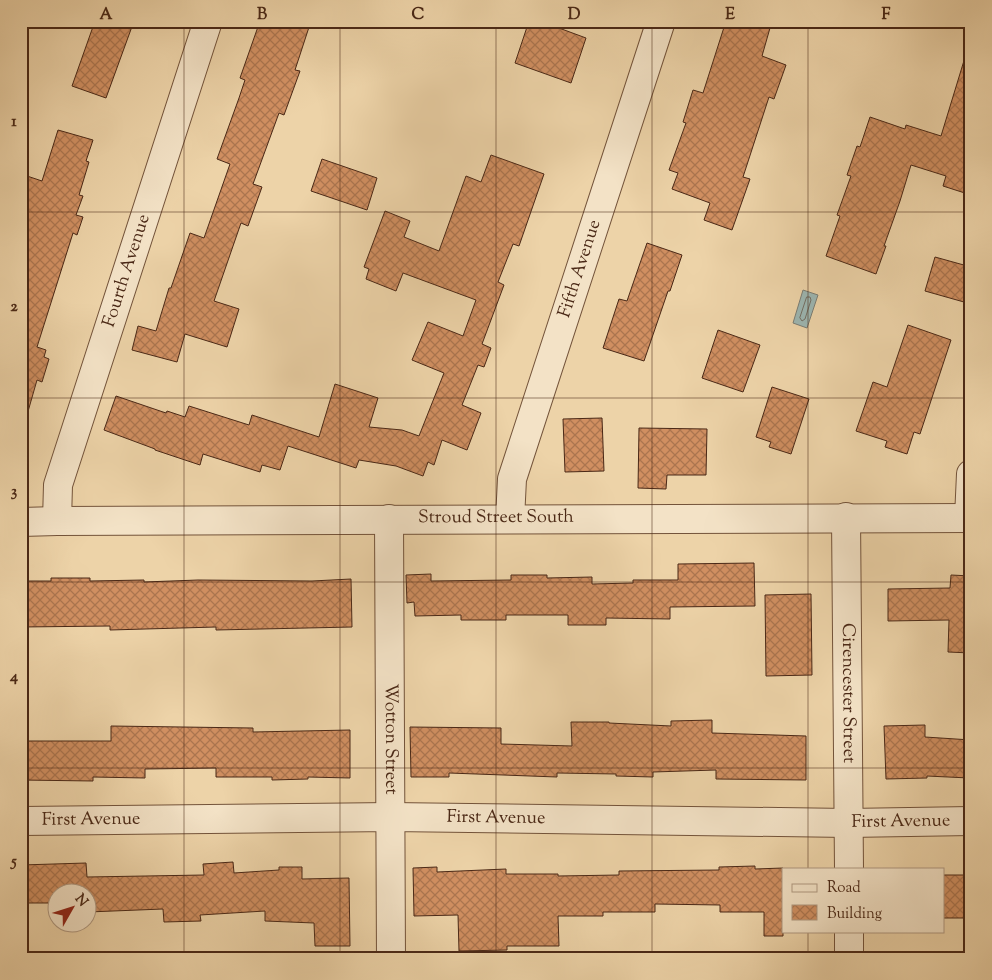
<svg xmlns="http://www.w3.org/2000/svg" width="992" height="980" viewBox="0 0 992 980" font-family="'Sorts Mill Goudy',serif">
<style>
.water{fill:#9cb6b2;stroke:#7b7d74}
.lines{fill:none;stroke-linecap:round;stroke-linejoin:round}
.shore{stroke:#736f64;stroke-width:1}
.building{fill:url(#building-cross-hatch);stroke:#4a2816}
.minor-casing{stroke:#73533a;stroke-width:30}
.minor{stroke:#f3e2c6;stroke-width:28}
.grid{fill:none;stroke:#4a2816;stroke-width:1;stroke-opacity:0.55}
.labels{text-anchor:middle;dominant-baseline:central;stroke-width:5;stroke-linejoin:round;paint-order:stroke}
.street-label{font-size:18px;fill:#4a2816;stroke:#f3e2c6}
.neatline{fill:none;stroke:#4a2816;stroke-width:2}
.grid-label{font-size:16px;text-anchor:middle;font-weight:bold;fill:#4a2816}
</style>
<defs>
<pattern id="building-cross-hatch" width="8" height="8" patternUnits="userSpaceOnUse" patternTransform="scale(1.25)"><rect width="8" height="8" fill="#d08f61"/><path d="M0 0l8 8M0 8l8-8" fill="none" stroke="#ab754f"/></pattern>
</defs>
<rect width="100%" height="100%" fill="#edd3a8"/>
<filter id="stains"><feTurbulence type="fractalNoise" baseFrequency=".004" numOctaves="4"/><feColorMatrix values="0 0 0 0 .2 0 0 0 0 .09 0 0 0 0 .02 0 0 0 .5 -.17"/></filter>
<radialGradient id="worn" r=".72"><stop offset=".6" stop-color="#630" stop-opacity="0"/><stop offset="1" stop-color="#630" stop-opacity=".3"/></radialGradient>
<!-- water -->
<path class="water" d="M803,290L818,295L807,328L793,323Z"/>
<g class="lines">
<!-- shore -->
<path class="shore" d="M807,297H810L811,300L805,319L802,321L800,318Z"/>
</g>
<!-- building -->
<path class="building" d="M95,21H134L106,98L72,86Z
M260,21H311L295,70L300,71L284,115L279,113L253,184L262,187L248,226L241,223L214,301L239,309L227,347L185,334L177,362L132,350L138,326L156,331L169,288H171L190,233L204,238L230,164L217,159L239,98L245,80L240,78Z
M529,21H540L586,38L571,83L515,63Z
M726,21H772L762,56L786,65L774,99L769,97L743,177L750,179L732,230L704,220L710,203L672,189L678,173L669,170L686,123L683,122L693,90L703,93Z
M966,54L971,55V195L943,186L946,176L911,165L900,201L884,246H886L876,274L826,256L840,216L837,215L851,176L847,175L857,146L860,147L870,117L905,129L906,125L941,136Z
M58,130L93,140L86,161L89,162L79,195L83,196L76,215L83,217L77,235L73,233L37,347L46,350L44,357L49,359L42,382L37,380L27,415H21V174L42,181Z
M491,155L544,174L519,246L513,244L498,282L504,285L482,344L491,348L484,367L478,365L462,405L481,413L467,450L442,440L434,465L428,462L423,476L396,466L359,460L356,468L288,446L280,470L262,465L260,472L203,454L200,465L155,450V449L104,430L116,396L166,413L167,411L185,417L189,406L249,425L252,415L319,437L335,384L378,398L369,427L402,430L419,436L444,373L412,360L428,322L463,336L476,300L403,273L396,291L366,279L369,269L364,267L385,211L410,221L404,237L439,251L466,176L481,182Z
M322,159L377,178L367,210L311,191Z
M647,243L682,255L670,291H668L644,361L603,348L619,299L627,301Z
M935,257L971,267V304L925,291Z
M908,325L951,340L920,434L914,432L907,454L885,447L887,441L856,431L873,382L887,387Z
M718,330L760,345L743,392L702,378Z
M772,387L809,399L791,454L769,447L771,442L756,437Z
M602,418L604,471L565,472L563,419Z
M639,428L707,429L706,475H667L666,489L638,488Z
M754,563L755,606L670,607V619L606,618V625H568V615H506V620H461V615L415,616L414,602L407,603L406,575L431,574V581L511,580V575H547V578L592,577V584L633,583V580H678V564Z
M951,575L971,576V653L948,652L949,620L888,621V589L950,588Z
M51,578H90V581L144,580V582L198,580L312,581L351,579L352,627L216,630V627L110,630V626L21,627V581H51Z
M811,594L812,675L766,676L765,595Z
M712,720V733L806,736V780L716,779V770L653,772V777L616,776V774L557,773V777L449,773V777H411L410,727L501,728V744L572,746L571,722H609V723L671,726V721Z
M925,725V737L971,740L969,778L927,776V778L886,779L884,726Z
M111,726L253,728V732L350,730V778L308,777V779L272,780V777H216V768L145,769V778L93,777V781L21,780V741H111Z
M233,862L234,873L279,870V867H302V879L349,878L350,946H315L314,923L265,921V911L200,915L201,921L164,922L163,909L88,912V892H58V914H53L52,903H21V865L86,863L87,877L204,875L203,864Z
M755,866V869L783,868V936H764V912H720V905L655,904V912H603V916H558L559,946H507V950L459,951L458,915L414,916L413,868L437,867V872L506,869V874H558V876L619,875V871L719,870V867Z
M943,875H971V918H943Z"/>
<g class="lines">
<!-- minor casing -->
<g class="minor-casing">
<g id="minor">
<path id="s1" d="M846,517L849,869"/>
<path d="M969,518L971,474"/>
<path id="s2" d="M389,519L391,959"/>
<path id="s3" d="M510,519L512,479L661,21"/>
<path id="s4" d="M57,521L58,485L208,21"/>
<path id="s5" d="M21,522L57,521C361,518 666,517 971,518"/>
<path id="s6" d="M21,821L391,817L848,823L971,821"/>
<path d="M849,931V959"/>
</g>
</g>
<!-- minor -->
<use href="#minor" class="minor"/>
</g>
<!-- grid -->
<path class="grid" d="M184,21V959M340,21V959M496,21V959M652,21V959M808,21V869M21,212H971M21,398H971M21,582H971M21,768H971M808,931V959"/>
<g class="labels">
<!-- street labels -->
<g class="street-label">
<text stroke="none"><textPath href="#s3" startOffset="261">Fifth Avenue</textPath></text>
<text stroke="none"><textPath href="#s4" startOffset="261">Fourth Avenue</textPath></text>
<text stroke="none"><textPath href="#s5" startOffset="475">Stroud Street South</textPath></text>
<text stroke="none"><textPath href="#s1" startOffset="176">Cirencester Street</textPath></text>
<text stroke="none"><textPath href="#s2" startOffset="220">Wotton Street</textPath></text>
<text stroke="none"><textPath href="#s6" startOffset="475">First Avenue</textPath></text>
<text stroke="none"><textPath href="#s6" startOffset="70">First Avenue</textPath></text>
<text stroke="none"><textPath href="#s6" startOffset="880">First Avenue</textPath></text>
</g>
</g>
<!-- margin -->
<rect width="992" height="980" fill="none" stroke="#edd3a8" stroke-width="55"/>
<!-- legend -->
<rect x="782" y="868" width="162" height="65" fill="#f3e2c6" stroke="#af9880"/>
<rect x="792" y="884" width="25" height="8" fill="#f3e2c6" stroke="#af9880"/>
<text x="827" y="892" font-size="15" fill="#4a2816">Road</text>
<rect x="792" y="905" width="25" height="15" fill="url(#building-cross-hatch)" stroke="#af9880"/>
<text x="827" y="918" font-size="15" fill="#4a2816">Building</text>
<!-- north arrow -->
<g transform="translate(72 908) rotate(51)"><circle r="24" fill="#f3e2c6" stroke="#af9880"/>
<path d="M0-4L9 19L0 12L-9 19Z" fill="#8f2418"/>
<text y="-8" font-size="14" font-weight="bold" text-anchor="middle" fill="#4a2816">N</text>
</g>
<rect x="28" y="28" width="936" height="924" class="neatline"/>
<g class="grid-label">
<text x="106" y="19">A</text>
<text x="262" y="19">B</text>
<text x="418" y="19">C</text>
<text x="574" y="19">D</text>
<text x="730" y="19">E</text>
<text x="886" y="19">F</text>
<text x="14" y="126">1</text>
<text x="14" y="311">2</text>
<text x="14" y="496">3</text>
<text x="14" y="681">4</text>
<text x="14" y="866">5</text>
</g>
<rect width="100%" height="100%" filter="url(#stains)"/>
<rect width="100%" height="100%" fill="url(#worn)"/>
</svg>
